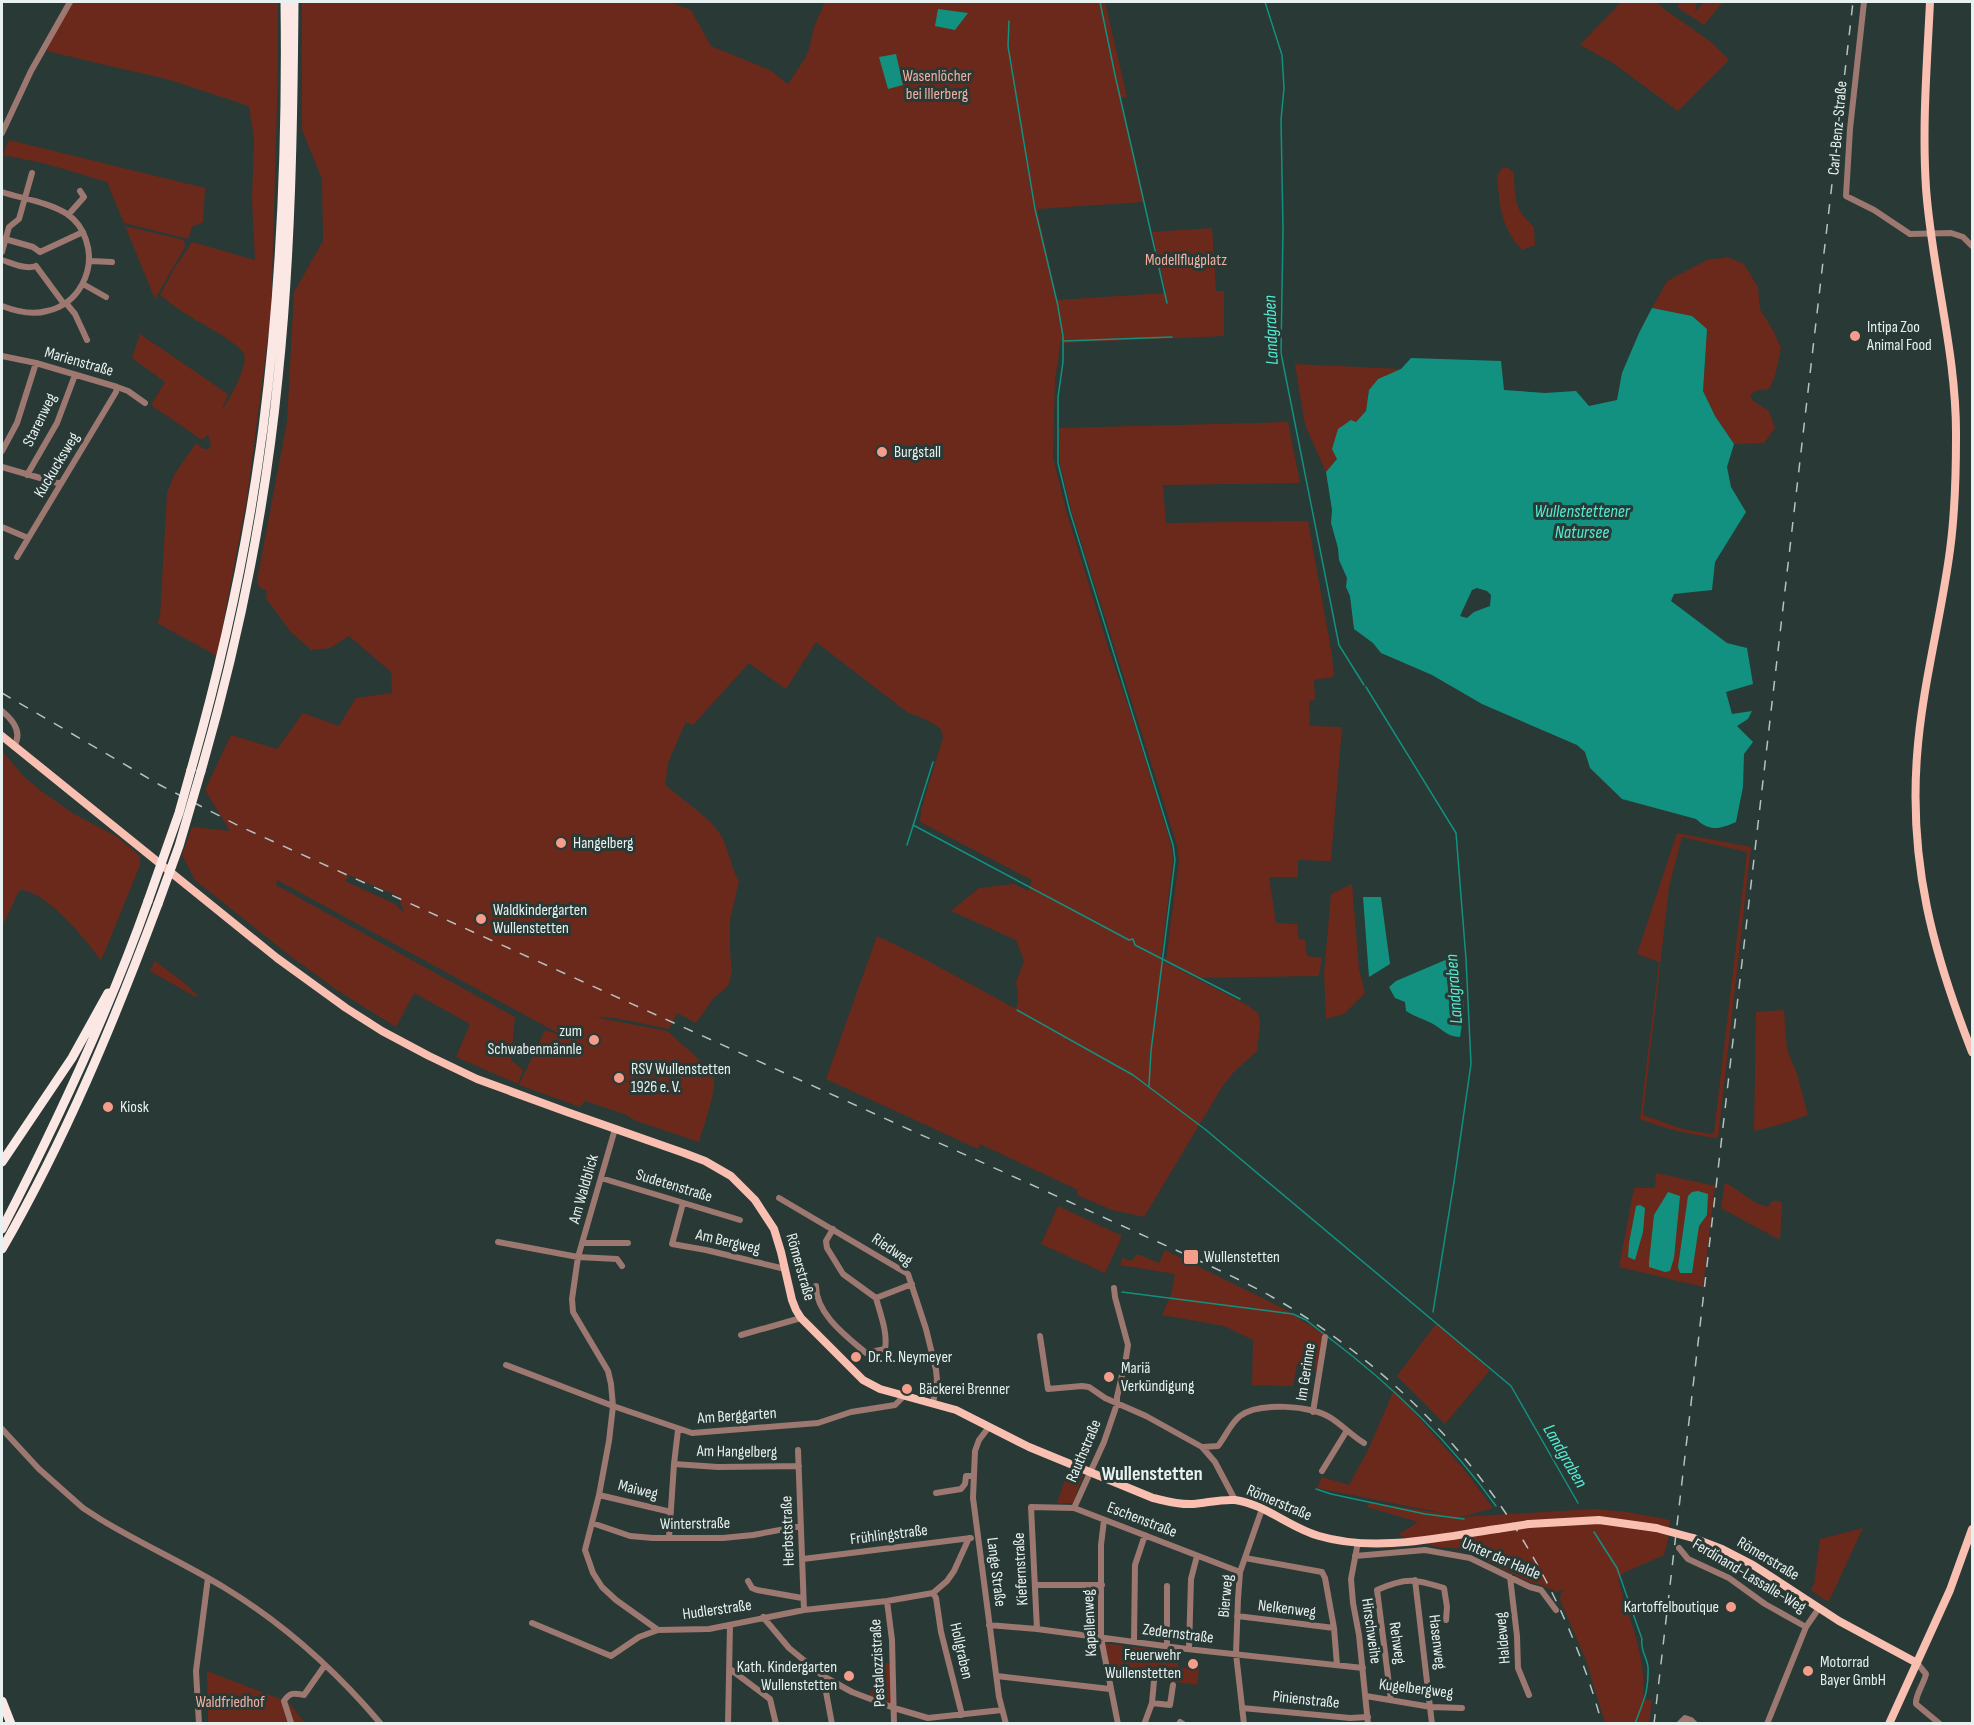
<svg xmlns="http://www.w3.org/2000/svg" width="1974" height="1725" viewBox="0 0 1974 1725" font-family="'Sofia Sans Condensed',sans-serif">
<style>
.green{fill:#6b291c;fill-rule:evenodd}
.water{fill:#139180;fill-rule:evenodd}
.lines{fill:none;stroke-linecap:round;stroke-linejoin:round}
.stream{stroke:#139180;stroke-width:1.5}
.minor{stroke:#9c7870;stroke-width:6}
.major{stroke:#f9bfb1;stroke-width:8}
.highway{stroke:#fbe8e4;stroke-width:9}
.rail{stroke:#b6c2c0;stroke-width:1.5;stroke-dasharray:10 10;stroke-linecap:butt}
.major-bridge{stroke:#f9bfb1;stroke-width:8}
.highway-bridge{stroke:#fbe8e4;stroke-width:9}
.poi-dot{fill:#f49d8b;stroke:#283936;stroke-width:2}
.labels{text-anchor:middle;dominant-baseline:central;stroke-width:6;stroke-linejoin:round;paint-order:stroke}
.park-label{font-size:16px;fill:#f2b0a2;stroke:#283936}
.street-label{font-size:16px;fill:#e7f1ef;stroke:#283936}
.poi-label{font-size:16px;fill:#e7f1ef;stroke:#283936;text-anchor:start}
.water-label{font-size:18px;font-style:italic;fill:#53edd4;stroke:#283936}
.quarter-label{font-size:20px;font-weight:bold;fill:#e7f1ef;stroke:#283936}
</style>
<rect width="100%" height="100%" fill="#283936"/>
<!-- green -->
<path class="green" d="M71,2H278V69L271,314L247,498L217,656L157,623L160,617L167,493L174,475L196,443L204,449H208L211,446L208,435L202,440L151,405L165,382L132,358L140,334L228,394L222,410C229,400 248,367 244,354C239,343 202,324 191,317C180,311 170,303 160,295L174,269L192,242L255,260L252,200L254,139L249,106L170,80L50,52L46,49Z
M302,2H669L691,10L711,46L770,70L788,84L805,58L809,49L814,27L825,2H1105L1127,97L1120,98L1144,202L1037,209L1057,300L1166,293L1152,232L1212,228L1216,291H1224V336L1064,343L1063,340H1061L1055,379L1053,458L1066,510L1109,650L1135,726L1170,841L1173,859L1161,960L1247,1005L1258,1013L1260,1024L1257,1051L1234,1072L1222,1087L1144,1217L1112,1210L1077,1195L1078,1190L980,1144L978,1149L826,1079L877,936L919,956L1016,1009L1018,999L1016,982L1024,961L1016,940L951,911L979,888L1014,884L1028,891L1032,880L920,822L921,810L943,737L941,729L927,720L907,712L816,642L786,689L749,663L693,725L686,722L669,760L665,784C682,801 705,813 719,832C729,847 730,866 739,881L730,920V951L732,971L728,986L713,999L696,1023L677,1013L669,1029L615,1018L594,1017L667,1031L712,1071C720,1085 703,1126 699,1142L636,1121L624,1114L585,1101L580,1107L519,1085L545,1030L567,1038L277,880L276,885L515,1017L511,1060L523,1070L518,1084L456,1057L470,1024L414,993L396,1027L337,990L289,955L195,880L182,855L192,827L230,831L205,790L231,735L277,749L303,713L339,726L356,698L392,693L391,672L349,636L330,648L311,650L290,631L266,598L267,591L259,587L257,580L287,422L294,292L323,241L322,179L302,130ZM349,875L398,896L405,914L395,904L345,881Z
M1621,2H1656C1680,23 1708,35 1729,60L1678,111L1613,63L1580,45Z
M1680,2H1697L1695,12L1704,2H1723L1704,25L1677,7Z
M9,140L205,188L203,222L192,227L188,239L124,223L107,182L43,163L3,155Z
M1503,167L1508,168L1514,173C1515,199 1514,209 1534,227L1535,245L1522,250C1500,226 1500,206 1497,175Z
M125,226L184,240L185,247L155,299Z
M1728,257L1744,264L1758,287L1760,309L1774,332L1781,348L1775,376L1769,389L1755,391L1750,396L1753,401L1769,411L1775,428L1764,443L1734,444L1715,416L1703,391L1707,329L1692,316L1652,308L1667,281L1707,260Z
M1295,364L1401,369L1378,379L1369,390L1366,411L1356,422L1337,459L1326,472L1305,425Z
M1288,422L1300,483L1163,485L1166,523L1308,521L1332,655L1334,677L1314,680L1315,700L1309,701L1310,726L1342,727L1331,861L1298,860V877H1269L1276,923L1297,924L1299,939L1305,940L1307,956L1322,958L1319,976L1200,978L1166,960L1179,861L1177,845L1072,513L1060,464L1059,428Z
M2,751L24,777L41,791L74,814L116,836L140,856V865L101,961C88,941 45,890 20,890L18,893L2,927Z
M1677,833L1751,847L1718,1138C1691,1135 1665,1129 1640,1119L1659,962L1637,954ZM1682,837L1747,852L1714,1132L1711,1134L1683,1129L1643,1115L1669,887Z
M1352,884L1359,969L1365,993L1344,1014L1326,1019L1324,973L1331,894Z
M155,961L186,984L199,997L194,996L150,971Z
M1784,1010L1787,1049L1797,1074L1808,1115L1782,1124L1754,1131L1756,1012Z
M1656,1173L1715,1186L1703,1287L1619,1267L1634,1188H1655Z
M1725,1182L1756,1203L1768,1207L1772,1201H1779L1782,1203L1780,1240L1721,1208Z
M1058,1206L1122,1236L1105,1273L1041,1244Z
M1165,1250L1284,1309L1325,1335L1320,1370L1297,1364L1293,1386L1252,1385L1253,1340L1224,1326L1162,1315L1171,1295L1175,1274L1120,1265L1122,1258L1132,1261L1136,1255H1140L1159,1263Z
M1436,1324L1490,1370L1445,1424L1397,1376Z
M1394,1390L1463,1468L1493,1508L1461,1517L1595,1509L1627,1512L1670,1520L1668,1540L1664,1555L1623,1573L1618,1580C1629,1618 1647,1658 1643,1699L1652,1700L1649,1723H1605L1586,1660L1560,1600L1561,1593L1564,1589L1557,1592L1542,1585L1528,1582L1464,1549L1438,1547L1398,1535L1418,1522L1367,1507L1369,1502L1453,1515L1317,1488L1322,1477L1349,1485L1368,1450Z
M1068,1471L1083,1476L1073,1503H1057Z
M1863,1528L1829,1601L1823,1599L1811,1590L1814,1584L1820,1539Z
M1102,1643L1179,1653L1178,1667L1199,1670L1197,1685L1109,1673Z
M886,1663L893,1665V1707L869,1698L880,1667Z
M207,1671L288,1702L305,1723H208Z"/>
<!-- water -->
<path class="water" d="M938,9L968,13L955,30L935,26Z
M896,54L903,85L888,89L879,57Z
M1652,308L1692,316L1707,329L1703,391L1715,416L1734,444L1727,467L1731,487L1746,512L1715,562L1712,590L1674,594L1671,601L1727,643L1747,648L1753,684L1726,692L1732,714L1752,711L1748,719L1737,726L1753,742L1744,754L1743,787L1736,822C1720,829 1710,832 1696,819L1622,799L1590,768L1585,752L1577,745L1482,704L1432,675L1381,653L1373,643L1354,629L1350,596L1346,587L1347,578L1339,560L1338,548L1331,523L1332,510L1326,472L1337,459L1332,449L1338,429L1351,420L1356,422L1366,411L1369,390L1378,379L1401,369L1411,358L1501,361L1504,390L1545,393L1576,391L1589,406L1617,400L1622,373L1639,333ZM1477,588L1487,591L1491,595L1490,606L1474,612L1467,618L1460,616L1472,590Z
M1363,897H1381L1390,964L1369,977Z
M1450,958L1457,964L1462,985L1464,1011L1460,1037C1446,1036 1445,1031 1433,1024C1424,1019 1415,1017 1406,1011L1405,1002L1395,998L1389,987L1396,981Z
M1698,1191L1708,1194L1707,1215L1699,1226L1692,1273H1680L1678,1267L1688,1196L1692,1192Z
M1668,1192L1680,1196L1674,1258L1670,1271L1665,1272L1649,1267V1262L1654,1215Z
M1640,1205L1645,1208L1643,1232L1635,1260L1628,1257L1629,1243L1636,1206Z"/>
<g class="lines">
<!-- stream -->
<path class="stream" d="M1100,2L1115,75L1167,303
M1265,2L1282,55L1284,88L1281,120L1283,229L1281,353L1339,645L1364,685
M1009,21L1008,46L1035,209L1058,306
M1058,307L1063,336V362L1058,397V462
M1063,341L1172,337
M1058,463L1070,512L1173,845L1175,860L1151,1051L1149,1086
M1366,687L1456,833L1466,959L1471,1064L1454,1182L1433,1312
M913,825L1129,940L1133,939L1135,945L1240,999
M907,845L933,762
M1017,1010L1133,1075L1206,1130L1511,1386L1578,1503
M1122,1292L1293,1314L1306,1320L1324,1334
M1328,1337C1393,1386 1448,1439 1496,1506
M1316,1489L1331,1494L1425,1514L1464,1519
M1594,1532L1617,1568L1642,1639C1640,1650 1647,1657 1648,1667C1649,1693 1643,1701 1635,1724"/>
<!-- minor -->
<path class="minor" d="M1864,2L1850,129L1846,196L1874,210L1910,234L1951,233L1963,237L1972,246
M2,133L31,71L70,2
M2,192C23,199 48,202 67,214C76,220 83,230 86,240C96,270 79,304 47,311C33,315 15,311 2,306
M68,215L84,197L80,191
M5,239L33,247L40,252
M2,252L9,227L19,219L32,173
M40,252L83,232
M2,260C12,263 26,270 36,266
M90,261L112,262
M36,266L64,304
M83,284L106,297
M66,303L75,314L87,340
M2,356L36,363L117,387L128,391L145,403
M2,451L17,423L36,363
M2,467L61,484
M27,475L57,423L75,375
M2,527L28,538
M17,557L116,392L117,387
M2,711C13,720 23,732 14,746
M615,1129L578,1257L572,1299L573,1312L608,1371L611,1384L613,1406L609,1441L599,1495L585,1550L593,1573L602,1587L616,1600L658,1630L709,1629L804,1610L887,1601L933,1593L947,1581L954,1571L969,1538
M601,1178L740,1220
M779,1198L908,1274L926,1329L936,1370L937,1380L933,1403
M683,1203L672,1244L706,1250L785,1269
M498,1242L578,1257L617,1259L622,1266
M582,1243H628
M816,1286C816,1314 846,1336 866,1353L885,1349C888,1333 880,1313 876,1298L843,1274L827,1248L826,1241L833,1229
M876,1298L912,1284
M741,1335L801,1318
M1040,1336L1048,1389L1082,1386L1089,1387L1105,1398L1146,1416L1202,1447L1215,1462L1235,1500
M506,1365L613,1406L692,1433L818,1423L851,1412L895,1405L904,1396
M1313,1412L1325,1337
M989,1427L979,1440L975,1451L973,1498L999,1697L1006,1724
M2,1429L39,1469L83,1508L100,1519C141,1544 184,1563 225,1588C284,1624 336,1671 381,1724
M1203,1447L1218,1446C1226,1436 1230,1424 1240,1416C1258,1402 1312,1405 1331,1418C1342,1425 1351,1435 1364,1443
M798,1450L804,1610
M674,1464L718,1467L799,1466
M1322,1471L1346,1432
M936,1493L961,1489L965,1484L966,1476H973
M599,1495L671,1512
M1074,1508L1104,1442L1117,1404V1397L1126,1358L1128,1345L1115,1297L1114,1288
M1104,1520L1101,1545V1638L1118,1724
M592,1523L630,1536L653,1538H723L753,1535L801,1526
M669,1538L674,1464L678,1430
M1358,1542L1351,1579L1353,1603L1359,1635L1368,1724
M1679,1548L1688,1559L1729,1578L1765,1604L1806,1627
M1355,1556L1425,1550L1470,1558L1530,1587L1541,1590L1556,1610
M1245,1558L1322,1572L1325,1578L1334,1628L1337,1665
M803,1559L971,1538
M1510,1577L1517,1636L1518,1668L1529,1695
M1415,1580L1432,1724
M748,1581L752,1588L757,1590L802,1598
M1035,1585H1102
M933,1593L936,1598L941,1632L962,1715
M887,1601L892,1640L894,1724
M1237,1616L1334,1628
M763,1617L789,1648L823,1676L852,1692L894,1708L928,1718L1002,1710
M532,1623L611,1656L639,1637L658,1630
M989,1625L1037,1629L1187,1649L1363,1668
M1037,1629L1031,1507L1074,1508L1240,1572
M1134,1642L1135,1565L1145,1535
M1167,1647V1586
M1189,1649L1191,1579L1197,1556
M1917,1663L1926,1674C1924,1684 1915,1695 1916,1704L1940,1724
M730,1669L770,1699L776,1724
M823,1676L832,1724
M997,1676L1110,1689
M1366,1696L1431,1707L1462,1708
M1391,1700L1377,1590C1406,1577 1415,1579 1444,1588L1447,1607L1446,1620
M1152,1703L1170,1705L1173,1685
M1242,1708L1350,1718L1368,1717
M1145,1722L1152,1703L1154,1681
M291,1723L284,1701C290,1692 294,1693 304,1695L325,1665
M199,1724L196,1671L208,1578
M728,1724L730,1625
M1179,1724L1180,1722L1183,1724
M1244,1724L1236,1654L1238,1599L1240,1572L1262,1509
M1679,1724L1685,1718L1691,1720L1695,1724
M1767,1724L1806,1627L1819,1608"/>
<!-- major -->
<path class="major" d="M1930,2C1927,64 1922,126 1926,188C1932,272 1957,354 1956,438C1956,475 1955,513 1950,550C1941,619 1922,686 1917,756C1909,864 1933,952 1972,1052
M2,736L277,958L346,1008L382,1031L429,1056L477,1079L567,1112L684,1153L705,1161L731,1176L755,1200L774,1229L781,1252L792,1300L796,1310L801,1318L863,1380L880,1389L956,1410L1029,1447L1153,1498C1166,1501 1179,1505 1193,1504C1207,1503 1220,1499 1235,1500C1265,1504 1290,1528 1319,1536C1377,1553 1440,1537 1497,1529
M1529,1524L1599,1520L1656,1528
M1693,1538L1722,1549L1753,1565L1839,1621L1917,1663
M1889,1724L1950,1590L1972,1529"/>
<!-- highway -->
<path class="highway" d="M191,770C223,658 248,544 263,428C281,287 287,144 285,2
M201,771C238,643 265,511 278,378C291,253 293,127 294,2
M2,1162L72,1058L108,993
M2,1229C57,1122 108,1014 148,901
M2,1249C65,1140 114,1022 158,904
M2,1701L11,1724"/>
<!-- rail -->
<path class="rail" d="M2,693L160,785L239,826L1191,1257C1227,1274 1265,1291 1299,1313C1449,1408 1555,1552 1602,1724
M1654,1724L1853,2"/>
<!-- major-bridge -->
<path class="major-bridge" d="M1656,1528L1693,1538
M1497,1529L1529,1524"/>
<!-- highway-bridge -->
<path class="highway-bridge" d="M148,901L179,813L191,770
M158,904L179,846L201,771"/>
</g>
<!-- markers -->
<g class="poi-dot">
<circle cx="1855" cy="336" r="6"/>
<circle cx="882" cy="452" r="6"/>
<circle cx="561" cy="843" r="6"/>
<circle cx="481" cy="919" r="6"/>
<circle cx="594" cy="1040" r="6"/>
<circle cx="619" cy="1078" r="6"/>
<circle cx="108" cy="1107" r="6"/>
<rect x="1183" y="1249" width="16" height="16" rx="3"/>
<circle cx="856" cy="1357" r="6"/>
<circle cx="1109" cy="1377" r="6"/>
<circle cx="907" cy="1389" r="6"/>
<circle cx="1731" cy="1607" r="6"/>
<circle cx="1193" cy="1664" r="6"/>
<circle cx="1808" cy="1671" r="6"/>
<circle cx="849" cy="1676" r="6"/>
</g>
<g class="labels">
<!-- park labels -->
<g class="park-label">
<text x="937" y="76">Wasenlöcher<tspan x="937" dy="18">bei Illerberg</tspan></text>
<text x="1186" y="260">Modellflugplatz</text>
<text x="230" y="1702">Waldfriedhof</text>
</g>
<!-- street labels -->
<g class="street-label">
<text transform="translate(1838 128) rotate(-85)">Carl-Benz-Straße</text>
<text transform="translate(79 362) rotate(16)">Marienstraße</text>
<text transform="translate(40 420) rotate(-64)">Starenweg</text>
<text transform="translate(57 465) rotate(-59)">Kuckucksweg</text>
<text transform="translate(674 1186) rotate(17)">Sudetenstraße</text>
<text transform="translate(584 1189) rotate(-74)">Am Waldblick</text>
<text transform="translate(728 1242) rotate(13)">Am Bergweg</text>
<text transform="translate(892 1250) rotate(34)">Riedweg</text>
<text transform="translate(800 1267) rotate(74)">Römerstraße</text>
<text transform="translate(1306 1372) rotate(-81)">Im Gerinne</text>
<text transform="translate(737 1416) rotate(-4)">Am Berggarten</text>
<text transform="translate(1084 1451) rotate(-67)">Rauthstraße</text>
<text transform="translate(737 1452) rotate(1)">Am Hangelberg</text>
<text transform="translate(638 1490) rotate(14)">Maiweg</text>
<text transform="translate(1279 1503) rotate(23)">Römerstraße</text>
<text transform="translate(1142 1520) rotate(21)">Eschenstraße</text>
<text transform="translate(695 1524) rotate(-1)">Winterstraße</text>
<text transform="translate(788 1531) rotate(-92)">Herbststraße</text>
<text transform="translate(889 1535) rotate(-7)">Frühlingstraße</text>
<text transform="translate(1501 1559) rotate(23)">Unter der Halde</text>
<text transform="translate(1768 1559) rotate(31)">Römerstraße</text>
<text transform="translate(1021 1569) rotate(-93)">Kiefernstraße</text>
<text transform="translate(996 1572) rotate(83)">Lange Straße</text>
<text transform="translate(1749 1576) rotate(31)">Ferdinand-Lassalle-Weg</text>
<text transform="translate(1226 1596) rotate(-85)">Bierweg</text>
<text transform="translate(1287 1609) rotate(7)">Nelkenweg</text>
<text transform="translate(717 1610) rotate(-8)">Hudlerstraße</text>
<text transform="translate(1090 1623) rotate(-93)">Kapellenweg</text>
<text transform="translate(1371 1631) rotate(82)">Hirschweihe</text>
<text transform="translate(1178 1634) rotate(7)">Zedernstraße</text>
<text transform="translate(1503 1638) rotate(-95)">Haldeweg</text>
<text transform="translate(1437 1642) rotate(83)">Hasenweg</text>
<text transform="translate(1397 1643) rotate(82)">Rehweg</text>
<text transform="translate(961 1651) rotate(77)">Hollgraben</text>
<text transform="translate(878 1663) rotate(-93)">Pestalozzistraße</text>
<text transform="translate(1416 1689) rotate(7)">Kugelbergweg</text>
<text transform="translate(1306 1700) rotate(6)">Pinienstraße</text>
</g>
<!-- poi labels -->
<g class="poi-label">
<text x="1867" y="327">Intipa Zoo<tspan x="1867" dy="18">Animal Food</tspan></text>
<text x="894" y="452">Burgstall</text>
<text x="573" y="843">Hangelberg</text>
<text x="493" y="910">Waldkindergarten<tspan x="493" dy="18">Wullenstetten</tspan></text>
<text x="582" y="1031" text-anchor="end">zum<tspan x="582" dy="18">Schwabenmännle</tspan></text>
<text x="631" y="1069">RSV Wullenstetten<tspan x="631" dy="18">1926 e. V.</tspan></text>
<text x="120" y="1107">Kiosk</text>
<text x="1204" y="1257">Wullenstetten</text>
<text x="868" y="1357">Dr. R. Neymeyer</text>
<text x="1121" y="1368">Mariä<tspan x="1121" dy="18">Verkündigung</tspan></text>
<text x="919" y="1389">Bäckerei Brenner</text>
<text x="1719" y="1607" text-anchor="end">Kartoffelboutique</text>
<text x="1181" y="1655" text-anchor="end">Feuerwehr<tspan x="1181" dy="18">Wullenstetten</tspan></text>
<text x="1820" y="1662">Motorrad<tspan x="1820" dy="18">Bayer GmbH</tspan></text>
<text x="837" y="1667" text-anchor="end">Kath. Kindergarten<tspan x="837" dy="18">Wullenstetten</tspan></text>
</g>
<!-- water labels -->
<g class="water-label">
<text transform="translate(1271 330) rotate(-92)">Landgraben</text>
<text x="1582" y="511">Wullenstettener<tspan x="1582" dy="21">Natursee</tspan></text>
<text transform="translate(1454 989) rotate(-94)">Landgraben</text>
<text transform="translate(1565 1456) rotate(60)">Landgraben</text>
</g>
<!-- quarter labels -->
<g class="quarter-label">
<text x="1152" y="1474">Wullenstetten</text>
</g>
</g>
<!-- border -->
<rect width="1974" height="1725" fill="none" stroke="#e7f1ef" stroke-width="6"/>
</svg>
